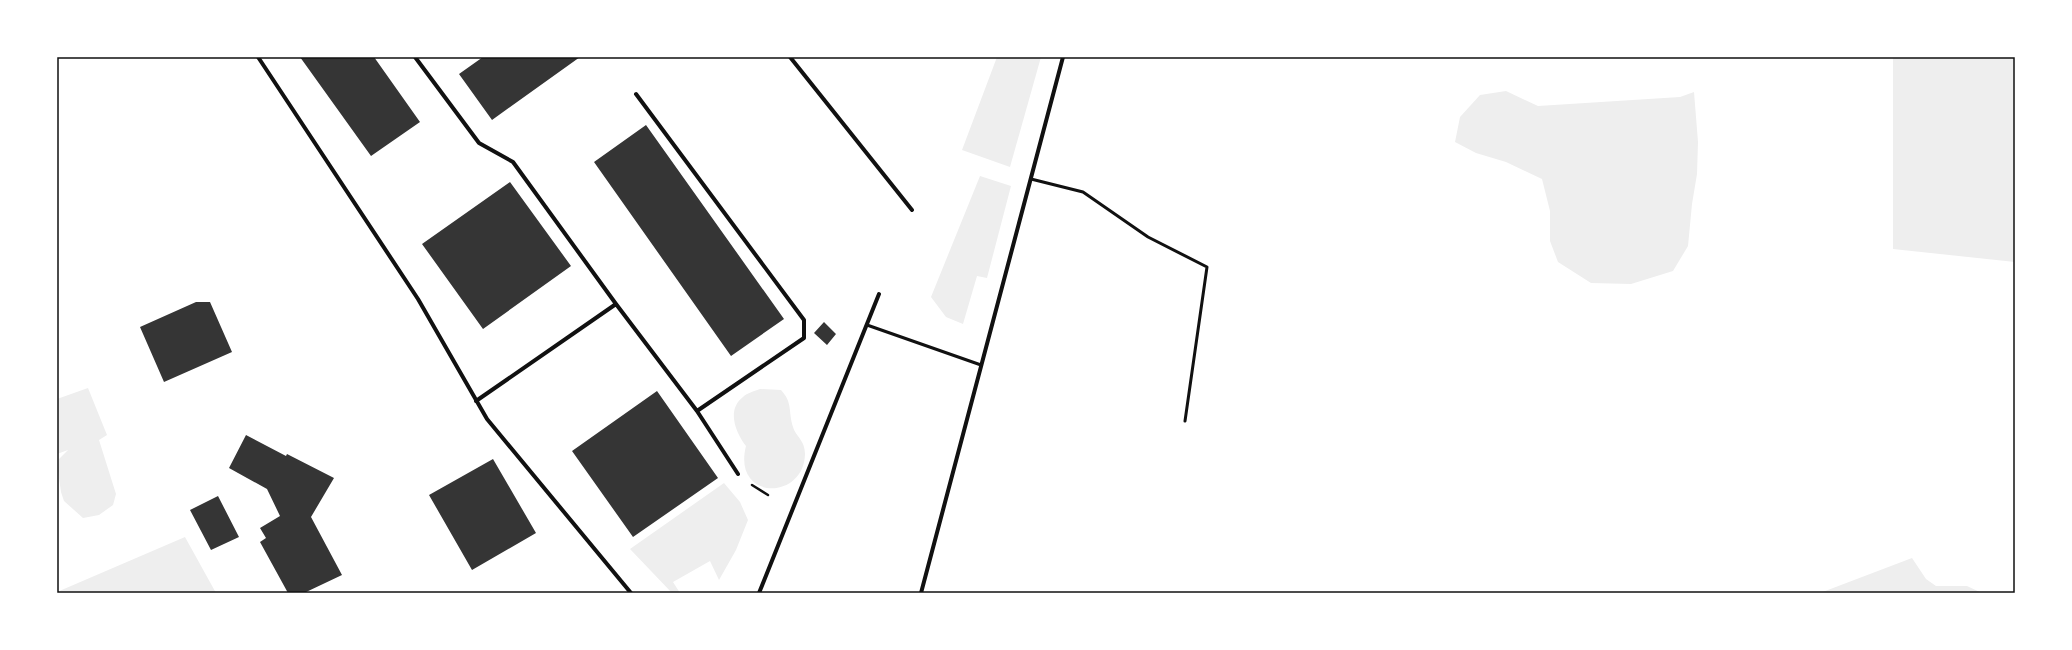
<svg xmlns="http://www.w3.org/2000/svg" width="2072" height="650" viewBox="0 0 2072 650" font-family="'Fira Sans',sans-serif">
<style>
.green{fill:#eee}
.building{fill:#353535}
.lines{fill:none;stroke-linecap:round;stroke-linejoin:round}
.path{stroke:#111;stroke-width:2.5}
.service{stroke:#111;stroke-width:3}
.minor{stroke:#111;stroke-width:4}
.neatline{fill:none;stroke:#111;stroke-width:1.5}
</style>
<rect width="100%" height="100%" fill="#fff"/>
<!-- green -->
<path class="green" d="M997,57H1041L1010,167L962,150Z
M1893,57H2015V262L1893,249Z
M1506,91L1538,106L1680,97L1694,92L1698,142L1697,174L1692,204L1688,246L1673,271L1631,284L1591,283L1558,262L1550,241V211L1542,179L1506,162L1476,153L1455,142L1460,117L1480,95Z
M980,176L1011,186L987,278L977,276L963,324L946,317L931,297Z
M88,388L107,435L99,440L116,494L113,505L99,515L83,518L64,501L61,492L58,471L59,459L68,450L57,454V399Z
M760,389L781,390C793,403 788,411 793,427C796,437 805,440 805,454C804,501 732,501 746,446C736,433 726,410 743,397C747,393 755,391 760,389Z
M724,483L740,502L748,520L736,550L719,580L710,561L673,582L680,593H672L630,549Z
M185,537L216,593H57V592Z
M1912,558L1926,579L1936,586H1967L1982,593H1820Z"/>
<!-- building -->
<path class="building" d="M300,57H374L420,122L371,156Z
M483,57H580L492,120L459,74Z
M646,125L784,319L731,356L594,162Z
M510,182L571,266L483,329L422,244Z
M196,302H210L232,352L164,382L140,327Z
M824,322L836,334L827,345L814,333Z
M657,391L718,478L633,537L572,451Z
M246,435L286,456L287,454L334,478L311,517L342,575L304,593H288L260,542L266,538L260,528L280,516L267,489L229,468Z
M493,459L536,533L472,570L429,495Z
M218,496L239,537L211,550L190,510Z"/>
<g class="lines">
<!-- path -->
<path class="path" d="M752,485L768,495"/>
<!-- service -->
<path class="service" d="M1031,179L1083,192L1148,237L1207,267L1185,421
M867,325L981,365"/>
<!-- minor -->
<path class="minor" d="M258,57L418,299L487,419L631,593
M415,57L479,143L513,162L616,304
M790,57L912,210
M476,401L616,304L697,411L804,338V320L636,94
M697,411L738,474
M759,593L879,294
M921,593L1063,57"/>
</g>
<!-- border -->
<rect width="2072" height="650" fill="none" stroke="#ffffff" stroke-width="116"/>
<rect x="58" y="58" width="1956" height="534" class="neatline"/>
</svg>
